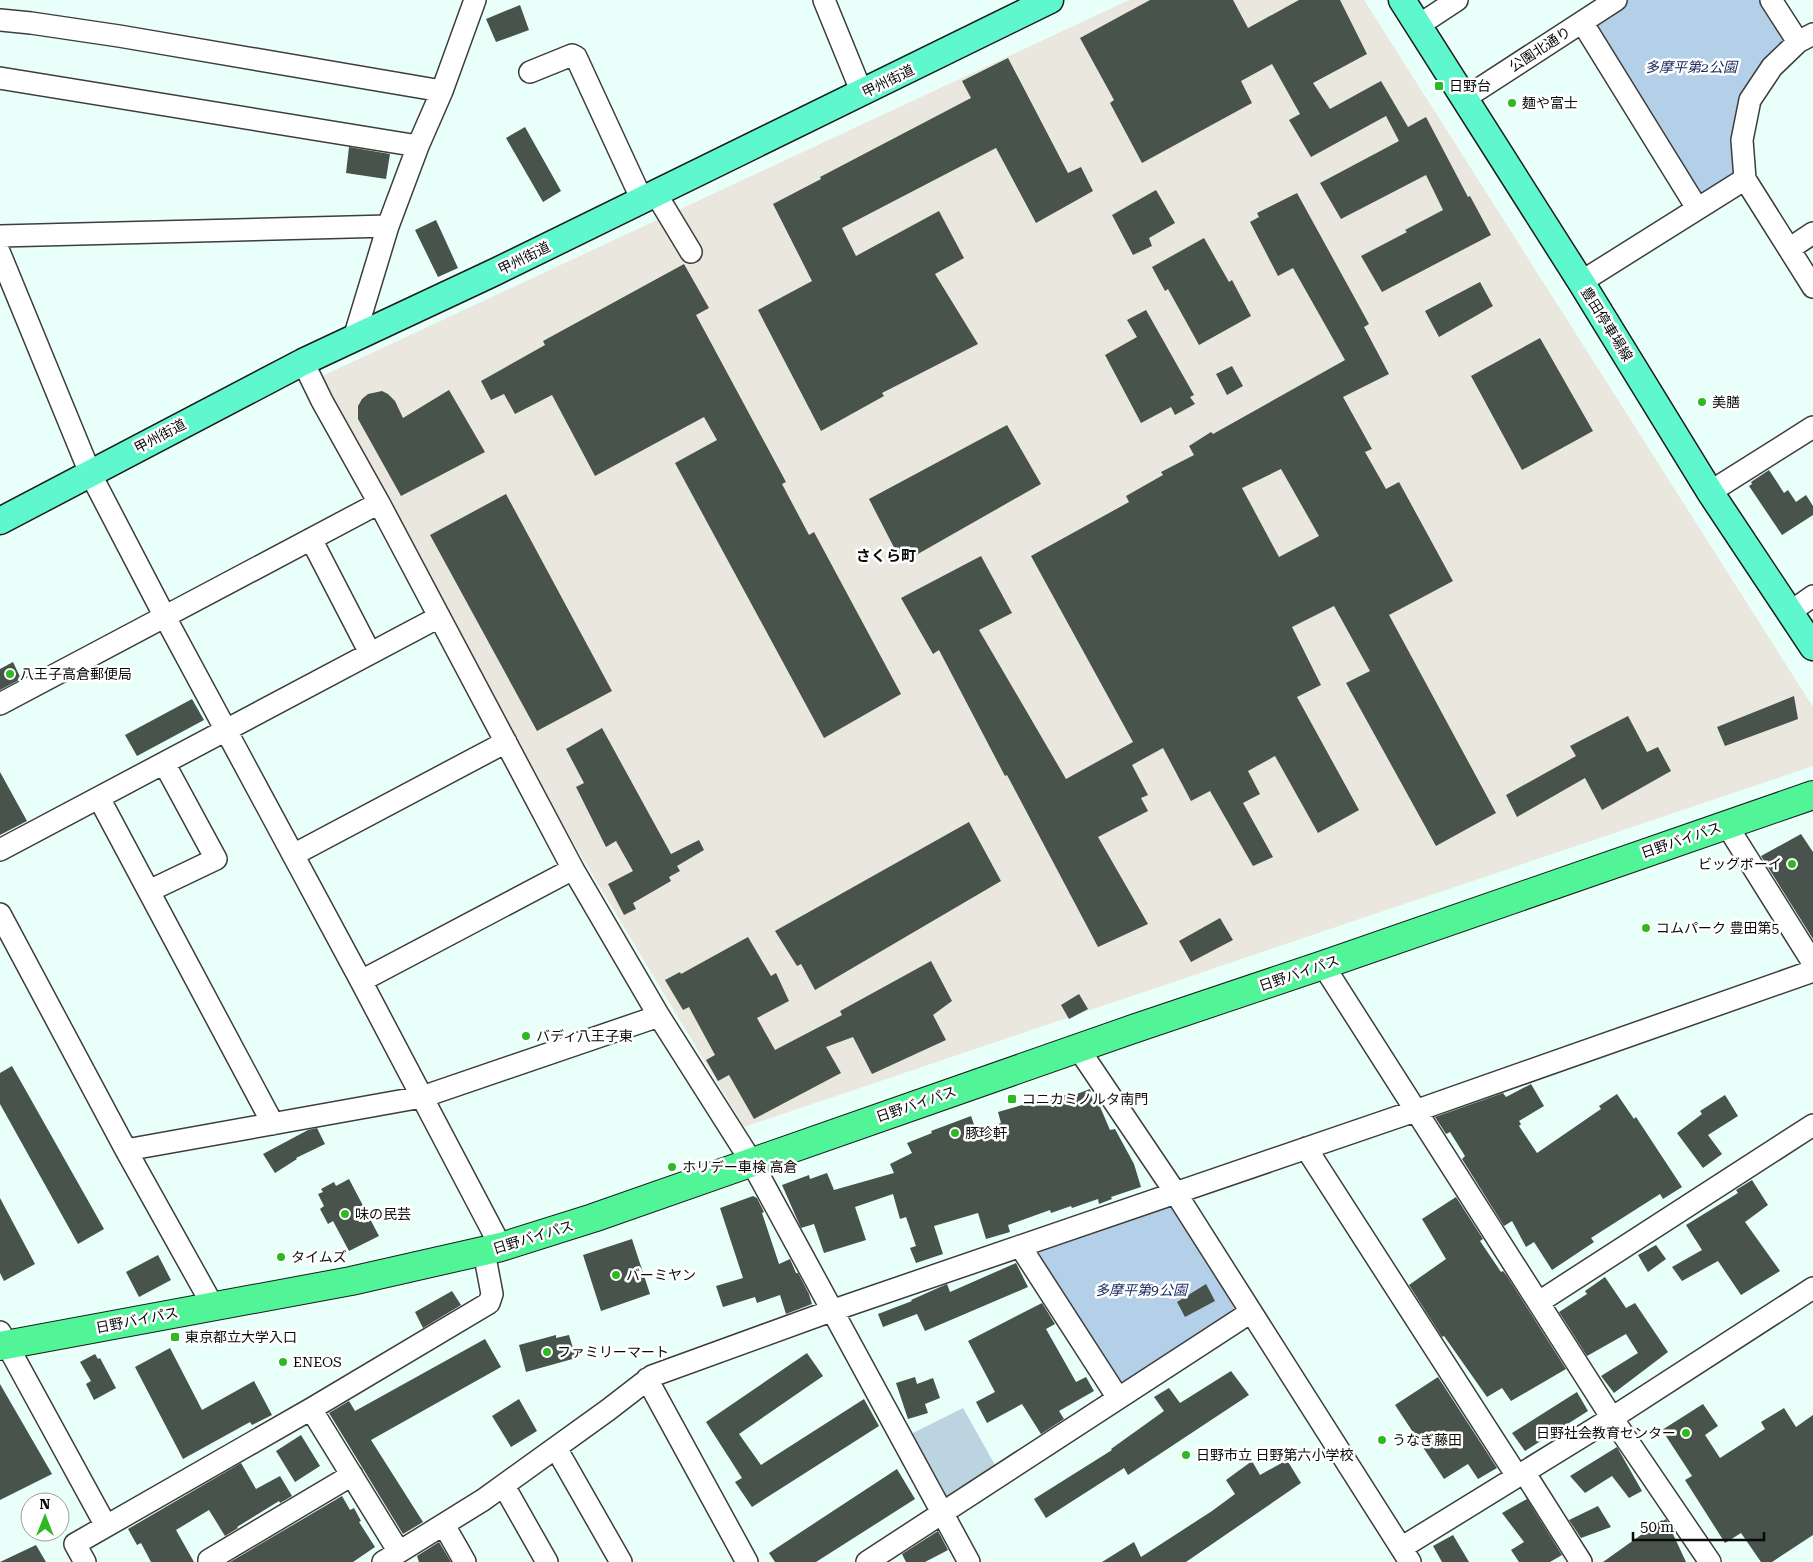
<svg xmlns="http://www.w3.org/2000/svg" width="1813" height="1562" viewBox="0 0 1813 1562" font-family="'Roboto Serif','Noto Sans JP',serif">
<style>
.industrial{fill:#eae8de}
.green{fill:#b3d0e8}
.cemetery{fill:#bbd4df}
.building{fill:#47534b;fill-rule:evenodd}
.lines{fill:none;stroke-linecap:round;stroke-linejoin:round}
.minor-casing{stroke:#3d3d3d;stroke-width:24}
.major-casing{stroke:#1b1b1b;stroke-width:29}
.highway-casing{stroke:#1b1b1b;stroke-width:30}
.minor{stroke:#fff;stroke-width:21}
.major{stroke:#5ff8ce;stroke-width:26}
.highway{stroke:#51f497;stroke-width:28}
.poi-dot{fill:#2fb824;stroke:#fff;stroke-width:2}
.labels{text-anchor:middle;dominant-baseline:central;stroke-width:5;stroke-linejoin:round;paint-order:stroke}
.street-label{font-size:14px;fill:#0a0a0a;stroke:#fff}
.park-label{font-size:14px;font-style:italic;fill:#1c2c61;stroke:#fff}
.poi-label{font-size:14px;fill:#0a0a0a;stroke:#fff;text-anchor:start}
.neighbourhood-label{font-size:15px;font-weight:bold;fill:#0a0a0a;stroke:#fff}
</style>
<rect width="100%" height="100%" fill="#e8fffa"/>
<!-- industrial -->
<path class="industrial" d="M1129,0H1364L1813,707V766L744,1127L559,819L345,419L320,377Z"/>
<!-- green -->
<path class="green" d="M1616,0H1771L1798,42L1750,100L1745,179L1697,208L1582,22Z
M1164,1206L1175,1209L1237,1308L1128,1384L1114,1382L1038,1255L1039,1248Z"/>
<!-- cemetery -->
<path class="cemetery" d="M963,1408L995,1465L947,1498L911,1434Z"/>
<!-- building -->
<path class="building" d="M1150,0H1233L1248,28L1299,0H1340L1367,54L1313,83L1330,109L1381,81L1408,127L1426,117L1468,197L1470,196L1491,235L1382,292L1361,256L1407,232L1405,230L1443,210L1426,175L1341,219L1320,183L1399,141L1386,116L1311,157L1289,120L1300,114L1272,64L1241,81L1252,103L1142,163L1110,103L1114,100L1080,38Z
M520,5L529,30L496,42L486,19Z
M1008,58L1068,173L1081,167L1093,191L1036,223L996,148L842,228L856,256L939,211L964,258L935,274L978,344L882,393L884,396L821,431L758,310L812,281L773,204L821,179L820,177L971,98L962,81Z
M525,127L561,191L543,202L506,138Z
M349,147L390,154L386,179L346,173Z
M1156,190L1175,223L1149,238L1152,246L1133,255L1112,215Z
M1297,193L1369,324L1364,327L1389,374L1343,397L1372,449L1365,452L1386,489L1399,482L1453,581L1389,615L1496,813L1436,846L1346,683L1370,671L1334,606L1292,627L1321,685L1297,697L1359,810L1318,833L1275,756L1248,771L1260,794L1243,803L1273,857L1253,866L1210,791L1191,801L1163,748L1132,765L1148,795L1141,798L1148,811L1098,837L1148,924L1098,947L1007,775L1005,776L939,650L933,654L901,598L981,556L1012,613L979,630L1066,779L1133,742L1031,556L1129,502L1126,496L1163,475L1161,472L1194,455L1189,446L1211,432L1213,434L1345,360L1293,268L1278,276L1250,222L1259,217L1257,213ZM1281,469L1319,536L1279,557L1242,488Z
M436,220L458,268L438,277L415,230Z
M1204,238L1229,282L1232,280L1251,316L1199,345L1168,289L1165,291L1152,267Z
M684,264L709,308L696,315L786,482L782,484L809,535L814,532L901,694L824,738L675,463L717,440L704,417L595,476L552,395L515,414L504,394L491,400L481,381L545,345L543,341Z
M1480,282L1493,306L1439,337L1425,311Z
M1146,310L1194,395L1190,397L1195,404L1175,415L1171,407L1141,423L1105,355L1137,337L1127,320Z
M1540,338L1593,431L1522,470L1471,376Z
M1232,366L1243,386L1227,395L1216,374Z
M449,390L485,452L401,496L358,419V406L362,399L368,394L382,391L388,394L395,401L403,418Z
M1007,425L1041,484L902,563L869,499Z
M1769,470L1784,493L1788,490L1796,502L1806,495L1813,506V515L1782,535L1749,486L1752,484L1751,482Z
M506,494L612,691L537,731L430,535Z
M13,662L21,679L0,690V669Z
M1794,696L1798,719L1725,746L1717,727Z
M192,699L204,720L137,756L125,735Z
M1628,716L1647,752L1658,747L1671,771L1602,810L1585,778L1517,817L1506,795L1576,756L1570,746Z
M602,728L671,854L699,840L704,850L677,866L680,871L669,877L671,881L633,903L636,909L624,915L608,884L633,871L616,841L606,847L576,787L584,783L566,749Z
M0,772L27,821L0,835Z
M969,822L1001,881L815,990L801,964L797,966L775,931Z
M1801,834L1813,852V939L1761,856Z
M1220,918L1233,940L1191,962L1179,941Z
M748,937L771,976L776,973L789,1001L757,1018L775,1050L842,1015L840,1011L931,961L952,1001L933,1015L946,1040L872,1074L853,1037L826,1047L841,1073L754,1119L729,1075L718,1081L706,1060L715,1055L689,1007L683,1010L665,980L680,972L681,974Z
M1079,994L1088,1009L1069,1019L1061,1005Z
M12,1066L104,1229L78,1244L0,1104V1073Z
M1531,1084L1544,1106L1519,1121L1521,1124L1519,1126L1537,1153L1601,1109L1599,1106L1617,1094L1634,1119L1636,1117L1682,1187L1663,1199L1660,1194L1591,1238L1594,1242L1552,1270L1534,1242L1526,1247L1512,1221L1504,1226L1462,1159L1465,1156L1450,1132L1446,1134L1435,1117L1503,1093L1506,1097Z
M1090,1089L1093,1102H1098L1110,1130L1115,1129L1134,1164L1141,1187L1111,1197L1112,1199L1099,1204L1098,1199L1072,1208L1071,1206L1051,1213L1050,1210L1008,1225L1010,1232L986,1239L978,1213L934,1226L943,1254L916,1263L910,1248L916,1246L906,1217L900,1219L893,1194L855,1207L866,1240L824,1253L814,1224L801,1228L782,1185L809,1175L810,1179L827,1173L834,1190L894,1173L890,1164L912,1153L907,1143L932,1133L931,1131L971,1116L977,1133L1001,1123L998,1112L1039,1100L1040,1104L1068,1094L1069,1097Z
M1725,1095L1738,1116L1708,1135L1722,1154L1703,1168L1677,1133L1702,1114L1700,1111Z
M317,1128L325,1144L296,1158L297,1159L275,1173L263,1154L308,1130Z
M349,1179L379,1236L349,1251L333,1221L328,1224L320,1209L324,1206L318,1194L323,1192L321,1189L334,1182L336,1186Z
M1752,1180L1768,1205L1745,1222L1780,1271L1741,1295L1718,1261L1682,1281L1672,1267L1702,1250L1686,1225L1738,1193L1736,1190Z
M753,1196L757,1198L764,1212L762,1213L779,1264L790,1259L796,1273H798L809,1294L812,1304L786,1314L780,1295L757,1303L755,1297L723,1307L716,1286L743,1278L720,1208Z
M1456,1197L1483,1239L1480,1241L1501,1272L1503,1271L1507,1276L1566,1369L1511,1401L1502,1388L1487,1397L1444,1336L1442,1337L1409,1285L1446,1259L1422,1219Z
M0,1198L35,1264L4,1281L0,1273Z
M632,1239L650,1294L601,1311L583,1255Z
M1656,1245L1666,1259L1648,1272L1638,1255Z
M158,1255L171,1280L139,1297L126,1272Z
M1016,1263L1028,1287L925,1331L917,1314L883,1327L878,1314L912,1301L911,1300L947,1284L950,1292Z
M1605,1277L1626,1308L1635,1303L1668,1352L1614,1393L1601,1376L1638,1353L1626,1334L1587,1356L1559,1312L1587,1294L1585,1291Z
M1206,1284L1215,1301L1185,1317L1177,1302Z
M452,1291L461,1305L423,1328L415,1312Z
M1042,1303L1055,1324L1046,1329L1076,1382L1086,1377L1094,1391L1059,1411L1064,1419L1041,1434L1022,1404L987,1423L976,1402L995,1392L968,1341Z
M556,1335V1338L569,1335L576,1358L526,1372L519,1345Z
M485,1339L501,1367L371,1440L423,1522L403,1534L329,1413L349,1401L355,1411Z
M170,1348L202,1410L254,1381L272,1415L252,1425L250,1422L183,1459L135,1367Z
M807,1353L823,1376L739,1434L761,1465L864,1399L879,1426L752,1507L735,1482L742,1478L706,1422Z
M95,1354L98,1359L100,1358L116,1388L94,1400L86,1384L91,1381L80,1362Z
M1231,1371L1249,1395L1128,1475L1124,1468L1046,1518L1034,1499L1112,1450L1111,1449L1164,1411L1154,1397L1169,1388L1180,1403Z
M915,1377L917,1384L933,1378L940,1398L925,1404L928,1413L908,1419L896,1383Z
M1438,1377L1497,1468L1478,1479L1468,1464L1444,1479L1395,1405Z
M0,1384L52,1474L0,1500Z
M1577,1392L1588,1411L1525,1451L1512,1433Z
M519,1399L537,1431L511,1447L492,1416Z
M1703,1404L1718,1426L1705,1435L1720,1458L1765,1429L1761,1422L1784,1408L1796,1427L1813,1415V1535L1772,1562H1761L1741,1533L1725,1543L1685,1480L1692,1476L1662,1430Z
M301,1435L320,1466L295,1482L276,1451Z
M1617,1447L1642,1491L1629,1498L1612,1476L1585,1493L1570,1476Z
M1287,1460L1301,1483L1186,1562H1102L1134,1542L1141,1557L1212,1511L1235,1494L1226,1480L1252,1461L1260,1475Z
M241,1463L256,1489L280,1476L292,1496L280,1503L279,1501L237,1527L238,1528L225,1536L209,1510L176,1530L194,1562H151L141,1543L137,1545L128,1529Z
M897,1469L915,1499L816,1562H775L769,1553Z
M342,1496L350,1510L354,1508L361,1521L359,1522L375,1547L353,1562H230Z
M1527,1499L1562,1555L1550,1562H1519L1511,1550L1524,1542L1502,1513Z
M1598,1506L1611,1527L1581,1538L1569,1520Z
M1666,1519L1686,1562H1603L1662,1520L1663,1521Z
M938,1531L948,1550L925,1562H906L902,1554Z
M1453,1535L1469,1562H1442L1433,1546Z
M439,1542L451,1562H419L417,1556Z
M36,1545L46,1562H0Z"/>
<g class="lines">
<!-- minor casing -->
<g class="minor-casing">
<path id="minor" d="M824,0L862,93
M1771,0L1798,42
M0,20L31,23L119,36L442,91
M1582,22L1697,208
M1419,25L1457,0
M1813,34L1798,42L1772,67L1750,100L1742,140L1745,179L1813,287
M530,72L572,55L576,57L642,200
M0,78L418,146
M1465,98L1616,0
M656,194L691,252
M0,236L388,226
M1789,249L1813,233
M0,254L90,473L165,617L361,981L501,1247
M1581,282L1745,179
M354,338L388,226L418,146L442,91L475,0
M303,362L322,401L379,503L573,869L659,1016L751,1161L969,1562
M1710,492L1813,427
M311,539L370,653
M1790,612L1813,596
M0,704L379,503
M99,798L273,1124
M1726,824L1813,963
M0,850L439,617
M293,855L506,742
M149,891L216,859L164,763
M0,914L126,1150L213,1306
M1323,965L1612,1418L1710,1562
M361,981L573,869
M1078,1048L1175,1192L1410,1562
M1306,1148L1517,1476
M126,1150L422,1097L659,1016
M1020,1246L1118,1398
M1539,1302L1813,1125
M0,1332L106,1526
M647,1379L747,1562
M311,1409L399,1552
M556,1448L621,1562
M1524,1472L1581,1562
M504,1486L547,1562
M444,1525L465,1562
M1401,1548L1612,1418L1813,1288
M85,1562L75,1544L311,1409L489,1303L492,1294L484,1252
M209,1562V1560L352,1475
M383,1562L483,1500L608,1410L652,1376L831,1311L1415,1111L1813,971
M867,1562L1251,1312"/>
</g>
<!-- major casing -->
<g class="major-casing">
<path id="major" d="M1402,0L1581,282L1710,492L1813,647
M0,521L303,362L495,272L1050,0"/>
</g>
<!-- highway casing -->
<g class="highway-casing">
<path id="highway" d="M0,1346L351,1281L501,1247L593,1218L1133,1029L1323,965L1813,795"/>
</g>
<!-- minor -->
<use href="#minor" class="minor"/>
<!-- major -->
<use href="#major" class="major"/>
<!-- highway -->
<use href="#highway" class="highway"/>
</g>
<!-- markers -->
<g class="poi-dot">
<rect x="1434" y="81" width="10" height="10" rx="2.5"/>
<circle cx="1512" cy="103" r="5"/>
<circle cx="1702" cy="402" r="5"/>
<circle cx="10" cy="674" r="5"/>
<circle cx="1792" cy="864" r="5"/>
<circle cx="1646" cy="928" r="5"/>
<circle cx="526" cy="1036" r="5"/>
<rect x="1007" y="1094" width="10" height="10" rx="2.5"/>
<circle cx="955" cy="1133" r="5"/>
<circle cx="672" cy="1167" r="5"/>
<circle cx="345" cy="1214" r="5"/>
<circle cx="281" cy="1257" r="5"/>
<circle cx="616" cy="1275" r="5"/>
<rect x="170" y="1332" width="10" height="10" rx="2.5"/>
<circle cx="547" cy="1352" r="5"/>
<circle cx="283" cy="1362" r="5"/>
<circle cx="1686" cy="1433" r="5"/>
<circle cx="1382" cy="1440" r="5"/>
<circle cx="1186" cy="1455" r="5"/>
</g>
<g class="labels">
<!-- street labels -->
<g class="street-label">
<text transform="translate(1540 49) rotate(-33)">公園北通り</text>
<text transform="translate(888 81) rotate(-26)">甲州街道</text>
<text transform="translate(524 258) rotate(-26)">甲州街道</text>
<text transform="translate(1607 324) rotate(58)">豊田停車場線</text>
<text transform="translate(160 436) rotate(-28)">甲州街道</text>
<text transform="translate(1681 840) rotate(-19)">日野バイパス</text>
<text transform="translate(1299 973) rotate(-19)">日野バイパス</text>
<text transform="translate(916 1104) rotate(-19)">日野バイパス</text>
<text transform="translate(533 1237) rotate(-17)">日野バイパス</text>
<text transform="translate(137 1320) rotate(-11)">日野バイパス</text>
</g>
<!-- park labels -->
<g class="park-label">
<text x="1691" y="67">多摩平第2公園</text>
<text x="1141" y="1290">多摩平第9公園</text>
</g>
<!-- poi labels -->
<g class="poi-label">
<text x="1449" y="86">日野台</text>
<text x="1522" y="103">麺や富士</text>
<text x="1712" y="402">美膳</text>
<text x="20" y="674">八王子高倉郵便局</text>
<text x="1782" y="864" text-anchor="end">ビッグボーイ</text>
<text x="1656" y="928">コムパーク 豊田第5</text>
<text x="536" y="1036">バディ八王子東</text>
<text x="1022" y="1099">コニカミノルタ南門</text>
<text x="965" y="1133">豚珍軒</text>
<text x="682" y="1167">ホリデー車検 高倉</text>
<text x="355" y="1214">味の民芸</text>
<text x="291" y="1257">タイムズ</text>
<text x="626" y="1275">バーミヤン</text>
<text x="185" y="1337">東京都立大学入口</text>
<text x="557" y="1352">ファミリーマート</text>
<text x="293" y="1362">ENEOS</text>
<text x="1676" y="1433" text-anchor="end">日野社会教育センター</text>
<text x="1392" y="1440">うなぎ藤田</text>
<text x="1196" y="1455">日野市立 日野第六小学校</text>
</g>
<!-- neighbourhood labels -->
<g class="neighbourhood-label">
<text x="886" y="556">さくら町</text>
</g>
</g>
<!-- north arrow -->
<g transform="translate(45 1517)"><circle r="24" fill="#ffffff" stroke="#9d9d9d"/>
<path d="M0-4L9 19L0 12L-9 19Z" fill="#2fb824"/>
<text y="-8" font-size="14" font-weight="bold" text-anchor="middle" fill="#0a0a0a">N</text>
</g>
<!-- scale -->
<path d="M1633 1532v8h131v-8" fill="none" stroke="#0a0a0a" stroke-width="2.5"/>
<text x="1640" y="1532" font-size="15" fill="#0a0a0a" stroke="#ffffff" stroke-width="4" paint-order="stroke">50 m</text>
</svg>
